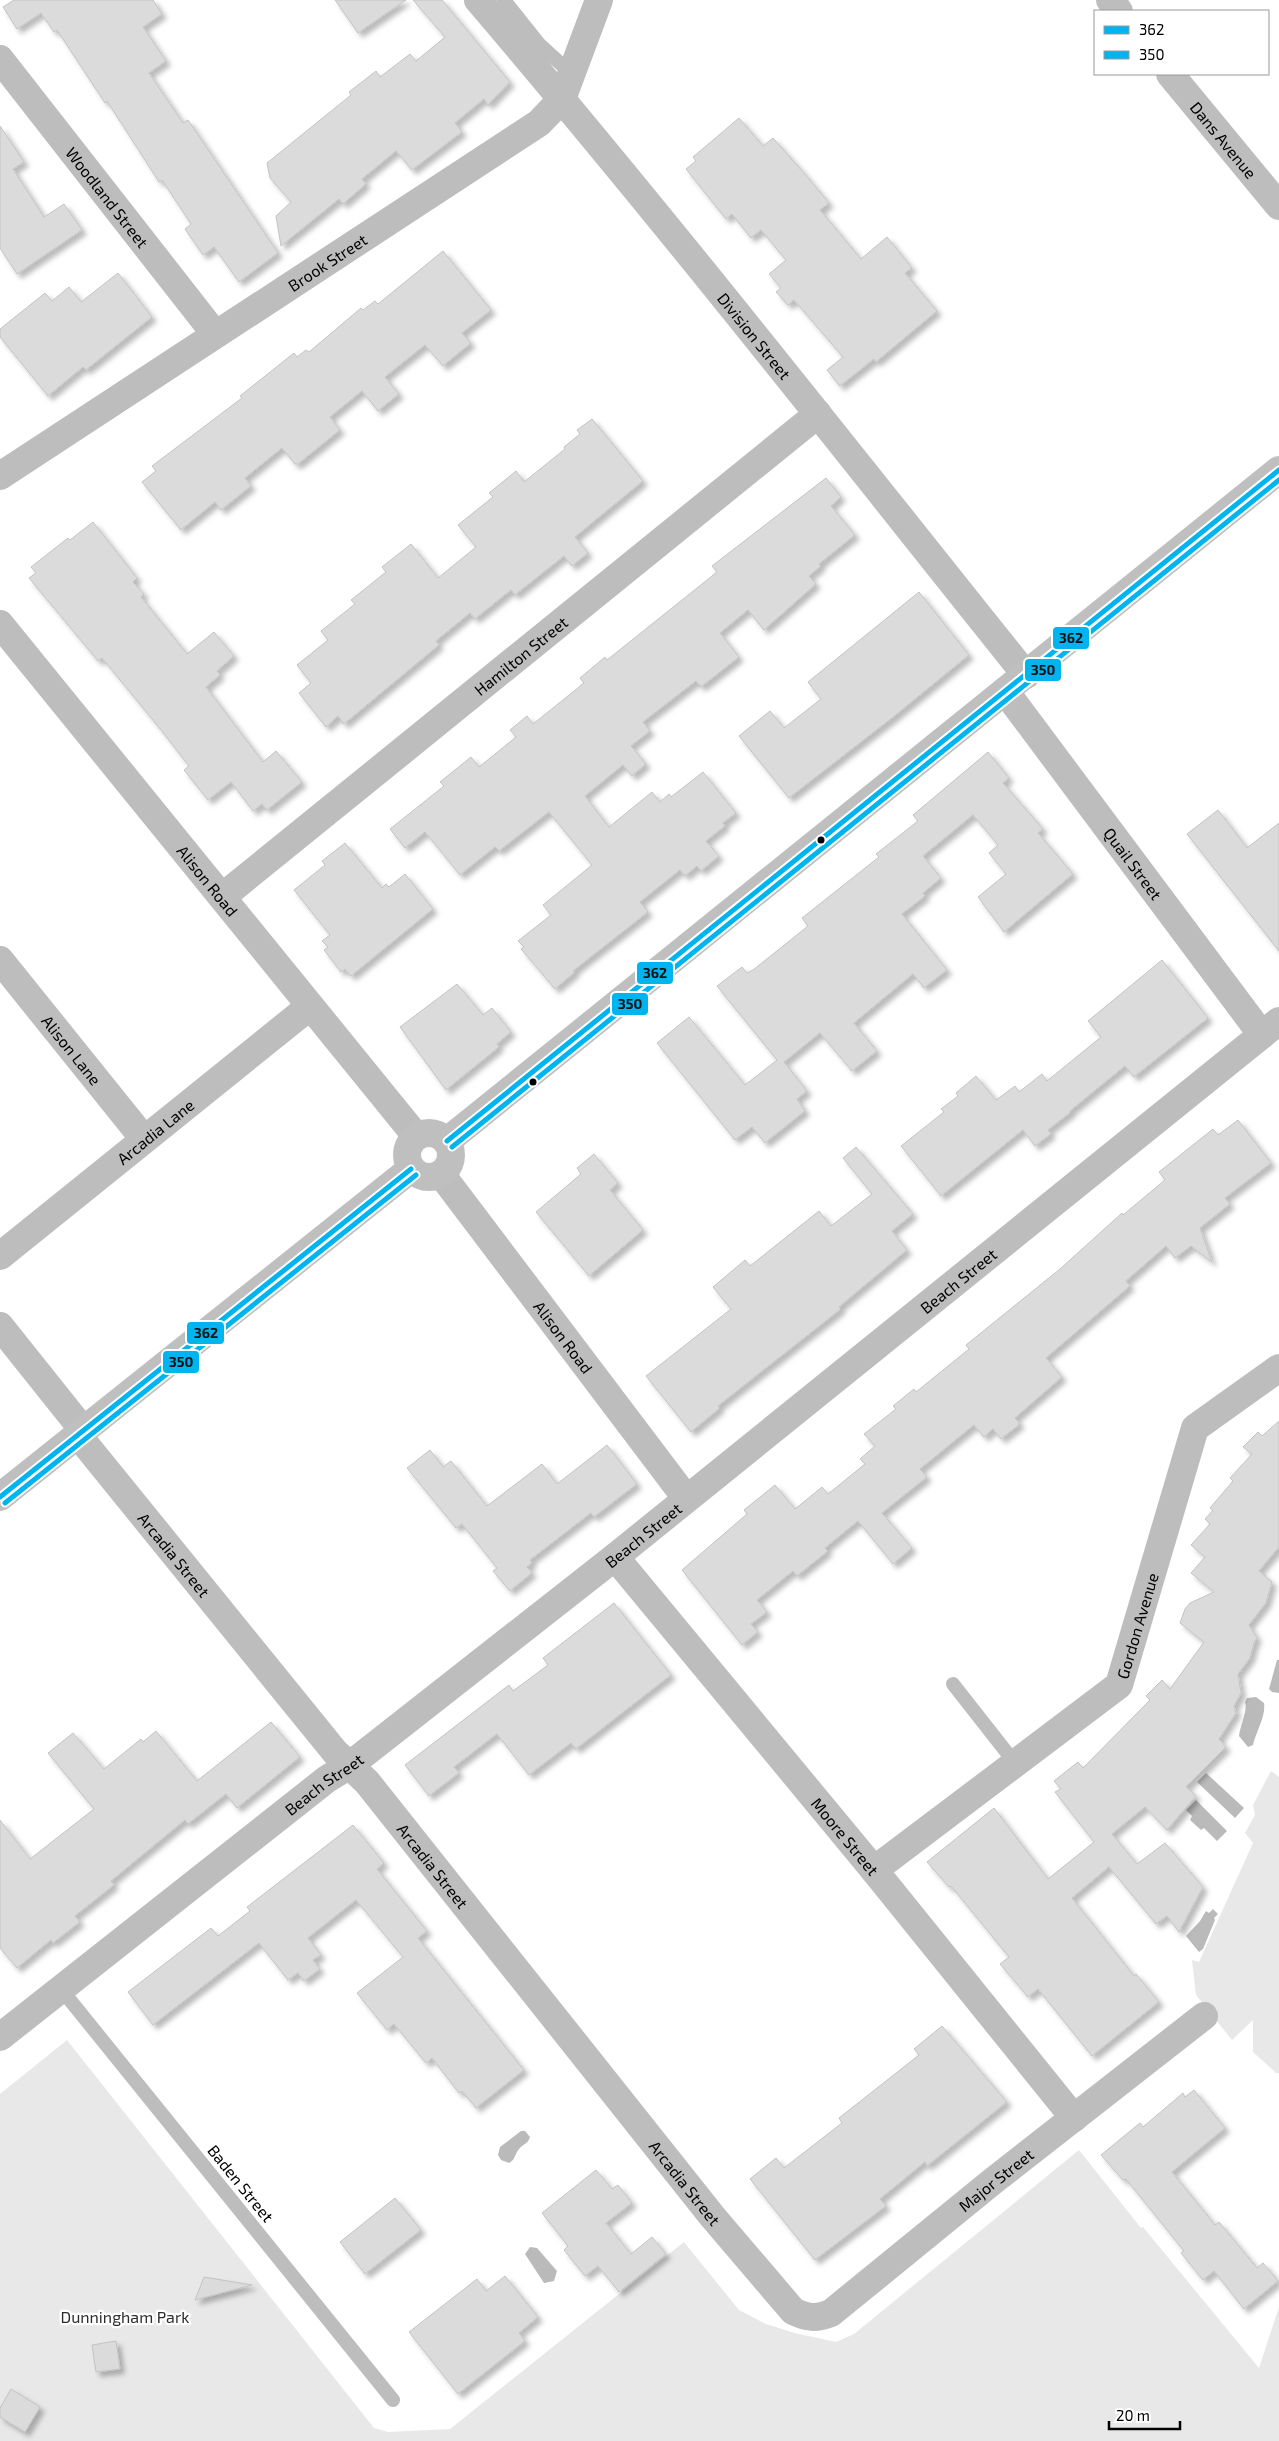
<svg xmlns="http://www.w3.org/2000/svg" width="1279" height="2441" viewBox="0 0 1279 2441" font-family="'Exo 2',sans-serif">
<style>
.green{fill:#e8e8e8}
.water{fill:#bababa}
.building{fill:#dbdbdb;stroke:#c3c3c3;filter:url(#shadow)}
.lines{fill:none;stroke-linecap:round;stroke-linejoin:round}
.service{stroke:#bdbdbd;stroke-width:14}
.minor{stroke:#bdbdbd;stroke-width:28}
.tertiary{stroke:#bdbdbd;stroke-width:28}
.secondary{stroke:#bfbfbf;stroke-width:28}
.bus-1-casing{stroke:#fff;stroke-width:9}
.bus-2-casing{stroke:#fff;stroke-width:9}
.bus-1{stroke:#00b5ef;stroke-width:5}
.bus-2{stroke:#00b5ef;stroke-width:5}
.bus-dot{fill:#000;stroke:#fff;stroke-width:2}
.labels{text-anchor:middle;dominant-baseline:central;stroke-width:4.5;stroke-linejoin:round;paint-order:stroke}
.street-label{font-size:16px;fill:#000;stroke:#fff}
.park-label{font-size:16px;fill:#2c2c2c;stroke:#fff}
.line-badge{stroke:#fff;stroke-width:2}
.pale-badge-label{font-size:14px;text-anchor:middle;font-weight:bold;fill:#111}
</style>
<defs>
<filter id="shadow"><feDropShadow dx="4.5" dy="4.5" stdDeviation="2.5" flood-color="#0004"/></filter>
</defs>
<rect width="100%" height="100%" fill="#fff"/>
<!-- green -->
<path class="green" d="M1271,1771L1279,1777V2073H1276L1253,2052V2020L1232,2040L1196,1995L1192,1960L1199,1962L1253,1843L1245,1833L1255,1815L1253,1805Z
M67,2040L374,2428L388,2432L450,2429L684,2242L739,2310L766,2324L795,2333L836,2342L854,2334L1079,2150L1141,2228L1143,2227L1259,2368L1279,2307V2441H0V2094Z"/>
<!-- water -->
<path class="water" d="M1277,1660H1279V1693L1272,1692L1269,1689Z
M1256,1697L1264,1703C1266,1717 1256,1731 1253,1745L1248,1747L1239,1736C1240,1726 1248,1710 1245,1702L1247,1698Z
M1206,1773L1244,1808L1235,1818L1197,1782Z
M1196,1800L1227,1831L1217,1841L1204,1828L1201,1830L1190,1820L1192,1816L1186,1810Z
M1213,1909L1218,1914L1214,1918L1215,1920L1203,1949L1199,1952L1186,1936L1200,1921L1206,1911L1209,1913Z
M521,2131H525L530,2137C528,2144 523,2144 519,2149C514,2155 516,2159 509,2163L501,2160L498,2155L500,2147Z
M530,2247L537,2248L557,2271L554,2281L544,2283L525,2254Z"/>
<!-- building -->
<path class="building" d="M14,0H153L162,14L143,27L166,61L149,73L183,123L188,120L278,253L239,282L214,247L203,255L185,229L191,224L162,180L159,182L107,101L105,103L57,30L54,32L41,13L17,29L3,7Z
M335,0H406L358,33Z
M413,0H442L510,82L488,105L484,99L455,123L462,132L412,170L396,151L362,179L366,184L343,204L339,199L281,246L276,216L291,202L270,178L267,163L351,95L349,92L376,71L380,77L410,54L416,61L445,37Z
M739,118L763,146L773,138L804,173L829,203L820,210L861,259L887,237L912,268L905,273L937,311L876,362L874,359L840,386L827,370L843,357L794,300L788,305L776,292L781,288L769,274L786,260L761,230L751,238L732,214L726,219L686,169L696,161L693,157Z
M0,126L24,162L13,169L44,217L64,204L82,230L17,274L0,248Z
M443,251L491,310L462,333L471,343L443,366L425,345L385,377L399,394L378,411L362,391L330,417L340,430L298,464H295L282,448L245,478L251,486L221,510L215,502L181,530L142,482L156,471L152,466L242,398L240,396L294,353L297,357L306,350L309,352L361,308L363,310L375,301L378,304Z
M118,273L152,317L86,370L83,367L48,396L0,337V329L45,293L52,301L69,287L81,302Z
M592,419L643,481L575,537L588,553L572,566L564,556L515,595L511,590L475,619L470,613L436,641L439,645L344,724L338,716L326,727L299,693L311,683L297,665L328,640L321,631L355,604L351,600L386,572L382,567L411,544L438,578L476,547L458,525L493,497L489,493L516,471L524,482L565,449L564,447L580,434L577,430Z
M826,478L841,497L831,506L855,535L819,564L821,566L809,576L816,584L764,630L748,610L720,633L739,657L701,687L696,681L643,722L650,731L631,746L646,764L632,776L623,765L585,796L609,827L652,792L660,802L669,794L671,797L703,772L736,813L723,823L725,826L706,841L719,856L701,871L697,866L685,876L680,870L640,902L648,912L573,971L575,972L555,989L521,949L524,947L518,941L551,915L543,905L592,865L549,812L499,851L495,847L460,875L425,832L405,848L390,829L444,786L440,782L471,757L479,767L516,737L510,730L527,716L533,724L584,683L580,678L605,657L607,660L717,572L712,566Z
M93,522L137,578L133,582L144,594L141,597L187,654L214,632L234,656L217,671L220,675L206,687L263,762L276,751L302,782L267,810L262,804L253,811L231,782L208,800L184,770L189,766L161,730L102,658L98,661L29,578L36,573L31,567L68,538L70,540Z
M919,592L969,655L892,718L789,798L739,736L770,711L784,728L821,699L808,682Z
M988,752L1009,778L1003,783L1043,829L1038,833L1073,874L1004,932L978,897L1006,874L989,853L998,845L973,815L923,856L941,878L923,893L925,896L902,914L947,970L924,988L913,974L854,1023L877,1051L852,1071L820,1033L784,1062L807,1091L797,1099L805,1111L765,1143L752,1127L735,1140L657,1043L689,1017L745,1085L777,1060L717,986L742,967L747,973L753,970L808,926L802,918L879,857L876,854L918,821L913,815Z
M1218,810L1247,848L1279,823V951L1187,834Z
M345,843L382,888L386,884L389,887L405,874L433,909L351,976L345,969L341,972L324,950L328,947L322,941L330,935L294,890L325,865L322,861Z
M1162,960L1208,1018L1134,1077L1125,1066L1070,1111L1071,1112L1048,1130L1051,1134L1035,1146L1023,1130L941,1196L901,1146L944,1112L941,1109L958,1096L956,1093L976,1076L996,1100L1015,1086L1019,1092L1042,1074L1047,1081L1101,1037L1088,1021Z
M457,984L483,1015L492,1008L511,1032L497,1044L499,1047L446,1090L400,1027Z
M1238,1120L1271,1163L1225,1198L1230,1204L1200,1228L1212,1262L1191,1246L1175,1258L1166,1246L1126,1281L1130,1286L1046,1358L1062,1377L1015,1418L1020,1424L1001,1439L993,1429L984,1437L974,1425L920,1469L927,1477L882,1513L912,1548L893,1564L858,1521L825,1548L828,1551L797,1576L793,1571L757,1600L767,1612L751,1624L758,1632L742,1645L682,1570L747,1514L744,1510L775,1485L795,1509L822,1487L828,1494L865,1464L860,1459L875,1446L864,1434L896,1409L893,1406L914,1389L916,1392L969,1349L966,1345L1060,1269L1122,1213L1123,1215L1165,1180L1159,1172L1213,1129L1218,1135Z
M856,1147L913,1214L892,1231L907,1250L839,1307L841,1309L718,1406L720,1408L691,1432L646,1376L731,1309L713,1287L745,1260L750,1266L819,1211L831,1226L872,1194L843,1158Z
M594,1154L618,1183L610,1190L643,1230L589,1276L536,1212L581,1174L577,1168Z
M1279,1421V1547L1259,1571L1272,1582L1266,1603L1249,1625L1257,1638L1254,1643L1250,1658L1238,1674L1241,1693L1234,1706L1236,1713L1219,1739L1226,1747L1186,1787L1196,1796L1167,1830L1145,1807L1112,1834L1137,1864L1165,1843L1203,1887L1179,1932L1167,1916L1156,1924L1109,1867L1072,1898L1134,1976L1136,1974L1159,2002L1092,2056L1038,1989L1028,1997L1000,1964L1009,1957L951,1886L949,1887L927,1862L994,1808L1048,1879L1094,1842L1055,1792L1061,1789L1054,1781L1078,1762L1083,1768L1150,1700L1146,1696L1162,1680L1170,1689L1204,1642L1180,1623L1185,1609L1190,1603L1214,1592L1191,1573L1205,1557L1191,1545L1210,1524L1205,1519L1213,1510L1210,1508L1233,1481L1230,1478L1252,1454L1243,1447L1258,1432L1262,1436Z
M607,1445L637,1484L594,1517L591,1513L530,1560L532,1563L527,1567L532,1573L510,1591L493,1571L497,1568L462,1524L456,1528L407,1468L430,1450L443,1467L451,1461L487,1506L542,1464L557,1484Z
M614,1603L671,1675L576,1749L571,1743L529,1775L497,1734L454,1767L459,1773L429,1796L405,1765L509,1685L513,1691L548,1665L543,1658Z
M271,1722L300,1757L237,1808L226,1794L188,1824L185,1820L111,1881L114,1885L75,1916L80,1922L53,1943L51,1940L17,1968L0,1948V1820L30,1859L94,1809L48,1753L73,1733L104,1769L141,1739L143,1742L156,1731L197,1781Z
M353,1825L384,1863L377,1869L427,1931L418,1938L524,2070L476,2108L462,2091L459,2093L432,2058L426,2063L394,2024L387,2030L357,1993L403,1957L356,1900L308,1938L321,1955L313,1960L320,1969L304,1981L298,1973L288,1980L259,1943L153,2025L128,1992L211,1928L218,1936L250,1911L247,1907Z
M942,2026L1007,2102L927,2166L925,2162L880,2199L886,2206L815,2260L750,2179L776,2158L784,2168L842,2123L839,2118L919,2055L914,2049Z
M1194,2090L1225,2128L1172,2172L1215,2225L1219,2222L1257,2268L1263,2263L1278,2281L1244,2309L1214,2271L1203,2280L1181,2253L1184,2251L1126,2179L1123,2180L1101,2155L1140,2123L1143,2127L1183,2093L1185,2097Z
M596,2170L612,2189L618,2185L632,2203L606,2223L631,2254L652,2237L666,2254L619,2292L598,2266L585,2276L564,2250L568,2246L542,2213Z
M395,2198L421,2230L365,2274L340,2242Z
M505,2276L538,2317L519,2333L525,2341L458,2394L409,2332L477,2279L486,2291Z
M204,2277L252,2285L195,2300Z
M116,2341L120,2369L96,2372L92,2345Z
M11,2389L40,2407L25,2432L0,2417V2408Z"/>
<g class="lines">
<!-- service -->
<path class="service" d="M504,0L540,45L572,74
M953,1684L1015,1763
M61,1989L393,2400"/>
<!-- minor -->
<g class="minor">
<path id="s1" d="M478,0C666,220 845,449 1026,675"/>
<path d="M1110,0L1119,11"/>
<path id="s2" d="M0,59L215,334"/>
<path id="s3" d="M1170,74L1279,206"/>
<path id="s4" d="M0,476L539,123L562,99L599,0"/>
<path id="s5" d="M1005,691L1262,1035"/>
<path id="s6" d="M222,897L818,414"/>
<path id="s7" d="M0,960L144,1139"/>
<path id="s8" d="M441,1174L686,1498"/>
<path id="s9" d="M0,1256L309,1007"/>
<path d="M0,1326L83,1430"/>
<path id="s10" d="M77,1434L335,1752L367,1782L712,2216L793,2311C807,2318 816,2319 831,2313L993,2181L1204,2016"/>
<path id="s11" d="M615,1557L874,1870L1074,2118"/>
<path id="s12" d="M874,1870L1119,1685L1195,1428L1279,1368"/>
<path id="s13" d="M0,2037L327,1779L350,1765L615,1557L1279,1021"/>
</g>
<!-- tertiary -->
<path class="tertiary" id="s14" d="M0,624L416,1136"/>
<!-- secondary -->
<path class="secondary" d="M407 1155a22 22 0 1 1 44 0a22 22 0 1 1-44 0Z
M447,1141L1279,470
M0,1497L411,1169"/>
<!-- bus-1 casing -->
<g class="bus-1-casing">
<path id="bus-1" d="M447,1141L1279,470
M0,1497L411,1169"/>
</g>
<!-- bus-2 casing -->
<g class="bus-2-casing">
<path id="bus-2" d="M452,1147L1279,480
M5,1503L416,1175"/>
</g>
<!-- bus-1 -->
<use href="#bus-1" class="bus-1"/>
<!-- bus-2 -->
<use href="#bus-2" class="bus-2"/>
</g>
<!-- markers -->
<g class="bus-dot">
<circle cx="821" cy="840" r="4.5"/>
<circle cx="533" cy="1082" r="4.5"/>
</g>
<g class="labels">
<!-- street labels -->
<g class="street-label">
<text stroke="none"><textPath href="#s3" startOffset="85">Dans Avenue</textPath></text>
<text stroke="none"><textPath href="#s2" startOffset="175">Woodland Street</textPath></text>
<text stroke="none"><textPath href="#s4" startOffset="391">Brook Street</textPath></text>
<text stroke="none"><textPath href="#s1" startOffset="435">Division Street</textPath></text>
<text stroke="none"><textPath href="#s6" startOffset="384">Hamilton Street</textPath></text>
<text stroke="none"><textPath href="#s5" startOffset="215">Quail Street</textPath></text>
<text stroke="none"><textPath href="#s14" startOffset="330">Alison Road</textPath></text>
<text stroke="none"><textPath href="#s7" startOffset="115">Alison Lane</textPath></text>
<text stroke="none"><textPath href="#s9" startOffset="199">Arcadia Lane</textPath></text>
<text stroke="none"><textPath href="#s13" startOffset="1221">Beach Street</textPath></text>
<text stroke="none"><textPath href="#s8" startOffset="204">Alison Road</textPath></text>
<text stroke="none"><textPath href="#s13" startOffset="816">Beach Street</textPath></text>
<text stroke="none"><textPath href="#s10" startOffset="155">Arcadia Street</textPath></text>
<text stroke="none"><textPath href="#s12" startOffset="369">Gordon Avenue</textPath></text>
<text stroke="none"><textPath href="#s13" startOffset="411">Beach Street</textPath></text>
<text stroke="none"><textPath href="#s11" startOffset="362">Moore Street</textPath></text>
<text stroke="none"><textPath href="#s10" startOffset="560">Arcadia Street</textPath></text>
<text stroke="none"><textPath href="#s10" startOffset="1384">Major Street</textPath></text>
<text stroke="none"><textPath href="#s10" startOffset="965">Arcadia Street</textPath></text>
<text transform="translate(241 2183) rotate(51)">Baden Street</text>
</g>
<!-- park labels -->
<g class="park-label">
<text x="125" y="2316">Dunningham Park</text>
</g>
</g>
<g class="line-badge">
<rect x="1052" y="626" width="38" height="24" rx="5" fill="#00b5ef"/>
<rect x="1024" y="658" width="38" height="24" rx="5" fill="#00b5ef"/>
<rect x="636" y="961" width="38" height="24" rx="5" fill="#00b5ef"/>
<rect x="611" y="992" width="38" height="24" rx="5" fill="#00b5ef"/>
<rect x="186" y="1321" width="39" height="24" rx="5" fill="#00b5ef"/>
<rect x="162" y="1350" width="38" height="24" rx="5" fill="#00b5ef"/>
</g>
<g class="pale-badge-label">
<text x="1071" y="643">362</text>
<text x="1043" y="675">350</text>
<text x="655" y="978">362</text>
<text x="630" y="1009">350</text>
<text x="206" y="1338">362</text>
<text x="181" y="1367">350</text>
</g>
<!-- legend -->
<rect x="1094" y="10" width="175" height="65" fill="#ffffff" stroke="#999999"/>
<rect x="1104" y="26" width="25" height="8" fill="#00b5ef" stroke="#999999"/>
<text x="1139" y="35" font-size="15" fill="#000000">362</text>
<rect x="1104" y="51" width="25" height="8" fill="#00b5ef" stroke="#999999"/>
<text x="1139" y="60" font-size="15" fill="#000000">350</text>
<!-- scale -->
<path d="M1109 2421v8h71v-8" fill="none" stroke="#000000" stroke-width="2.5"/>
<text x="1116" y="2421" font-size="15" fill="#000000" stroke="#ffffff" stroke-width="4" paint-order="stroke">20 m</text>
</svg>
